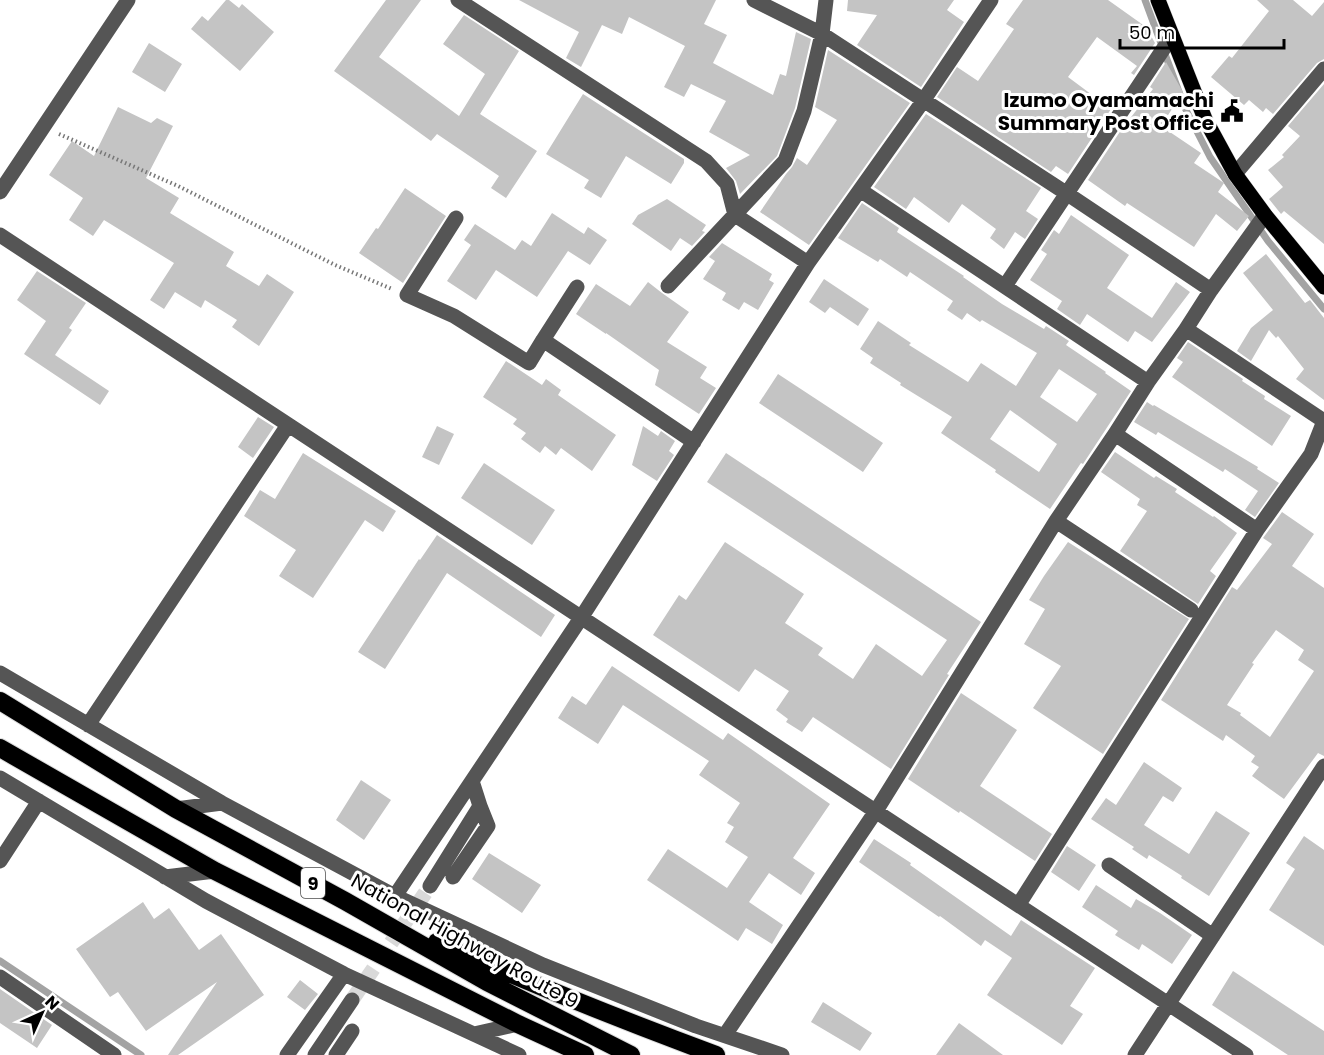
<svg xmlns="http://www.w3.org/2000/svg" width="1324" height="1055" viewBox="0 0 1324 1055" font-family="Poppins,sans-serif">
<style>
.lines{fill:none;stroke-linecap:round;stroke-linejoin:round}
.stream{stroke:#a3a3a3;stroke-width:7}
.building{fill:#c4c4c4;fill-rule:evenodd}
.minor-tunnel{stroke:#d9d9d9;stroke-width:15;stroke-dasharray:15 8;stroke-linecap:butt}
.major-casing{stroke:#dbdbdb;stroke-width:16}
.highway-casing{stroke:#dbdbdb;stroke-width:20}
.path{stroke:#777;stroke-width:4;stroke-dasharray:1.5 3;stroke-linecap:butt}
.minor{stroke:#555;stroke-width:15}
.major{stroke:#000;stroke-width:15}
.highway{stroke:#000;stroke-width:18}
.labels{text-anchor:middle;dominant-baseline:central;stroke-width:6;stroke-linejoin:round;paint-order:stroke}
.shield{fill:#fff;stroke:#4c4c4c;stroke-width:1.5}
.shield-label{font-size:18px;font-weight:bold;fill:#000}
.poi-label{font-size:20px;font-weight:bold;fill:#000;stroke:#fff;text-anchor:end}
.street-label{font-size:20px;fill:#000;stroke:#fff}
</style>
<rect width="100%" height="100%" fill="#fff"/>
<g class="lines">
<!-- stream -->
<path class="stream" d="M1145,0L1185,108L1210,157L1268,241L1324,309
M0,961L141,1055"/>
</g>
<!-- building -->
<path class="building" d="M226,0H229L239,8L242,4L274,32L240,71L191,29L202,16L208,21Z
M386,0H421L379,57L459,116L485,74L443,44L464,15L519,51L480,114L537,151L506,198L491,188L499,176L437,134L431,141L334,71Z
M519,0H716L704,24L727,35L713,63L773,95L780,74L786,76L796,32L811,39L795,108L777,156L740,194L736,181L726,168L750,155L709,132L726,101L691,84L684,97L664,87L685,46L629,17L622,34L602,25L581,67L566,58L579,32Z
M848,0H954L947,10L964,22L921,87L857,45L877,15L847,11Z
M1023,0H1108L1146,27L1155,43L1134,75L1131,73L1137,66L1097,37L1068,77L1111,109L1068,174L1056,166L1051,172L937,97L957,67L978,81L1014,29L1006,24Z
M1257,0H1293L1312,16L1324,2V59L1317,63L1273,114L1266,108L1263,112L1249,100L1244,105L1211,77L1229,56L1232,58L1269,11Z
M149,43L182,64L165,92L132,72Z
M828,50L910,103L809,245L760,212L786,174L792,167L797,158L807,165L837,120L815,107Z
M1166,62L1183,92L1161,126L1201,153L1194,163L1224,183L1218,192L1249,216L1237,231L1216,214L1194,247L1127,203L1125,206L1088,180L1127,121H1128L1153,89L1150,87Z
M1324,84V244L1284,211L1281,214L1269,199L1283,187L1268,170L1284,157L1282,155L1300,136L1288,126Z
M583,94L684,159V163L671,184L626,156L601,198L584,188L589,180L546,154Z
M118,107L151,123L157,118L173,126L146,178L179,198L170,213L234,252L226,266L259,286L267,274L294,292L259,346L232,327L237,320L205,300L201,308L175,292L164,309L150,300L174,263L104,220L93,236L69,220L83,198L49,175L72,141L94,156Z
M926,114L1041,188L1026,211L1038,219L1025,239L1015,232L1004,249L990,238L996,229L962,204L949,223L914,197L906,209L874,187Z
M405,188L446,216L403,283L359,253L376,228L378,229Z
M667,199L706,225L702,231L705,232L692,246L680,238L671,251L632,224L638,215Z
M862,203L899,228L897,232L964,276L963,277L1002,304L1044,329L1046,326L1069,341L1066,345L1106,372L1105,373L1131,391L1083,464L1081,463L1050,509L995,472L996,470L941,433L952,417L900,385L901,383L870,363L873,358L860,349L878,321L911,343L909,345L968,382L981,363L1016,386L1037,353L982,320L980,322L967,313L962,320L947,310L953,301L910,272L907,277L880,259L878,262L838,238ZM1059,369L1097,394L1077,422L1040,397ZM1010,410L1057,444L1039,472L990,439Z
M552,213L584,234L588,227L607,240L590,265L568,251L537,297L496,270L476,300L447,281L471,245L464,240L475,224L515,250L522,240L531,246Z
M1071,215L1129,255L1107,288L1152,318L1176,282L1190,292L1152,342L1135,331L1128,342L1087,314L1080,325L1057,309L1062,301L1030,280L1047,254L1041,250L1054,230L1059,234Z
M722,243L772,274L769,280L774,283L758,310L744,302L739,310L722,300L726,293L703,279L715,261L709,257Z
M1266,254L1305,303L1310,300L1324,318V400L1296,379L1304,369L1278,336L1276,338L1269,330L1251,361L1237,351L1251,328L1273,310L1243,273Z
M37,271L86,303L69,328L72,330L55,355L109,391L100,405L24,354L46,321L17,300Z
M824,279L869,309L858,326L830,307L825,313L809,302Z
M648,282L662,293L689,312L667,342L707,367L700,378L716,388L699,414L655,385L659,370L606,333V334L576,314L596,284L630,306Z
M1188,342L1243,379L1242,381L1265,396L1264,399L1291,416L1272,446L1172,377L1183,362L1177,358Z
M506,361L542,385L546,379L561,390L558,395L616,435L592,471L561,448L556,455L545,446L540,453L521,439L526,433L513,424L517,419L483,397Z
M778,374L883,443L863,472L759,403Z
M1147,402L1153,406L1154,405L1258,467L1257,469L1279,483L1255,517L1245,510L1258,491L1225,469L1223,472L1158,432L1156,435L1134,422Z
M258,417L274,427L253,458L238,447Z
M437,426L454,434L439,465L422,457Z
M643,426L658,436L661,431L675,441L669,451L674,455L657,481L632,465Z
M1115,452L1154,478L1156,476L1177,489L1175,492L1213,517L1214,516L1237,533L1210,571L1216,576L1198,604L1120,551L1147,511L1137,505L1140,499L1101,472Z
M303,453L396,511L383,532L365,520L313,598L279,576L296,550L244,516L260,490L275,499Z
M726,453L981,622L947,674L949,675L891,769L813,717L802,732L786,722L788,719L776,710L789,691L755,669L739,692L653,635L679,595L686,600L725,542L804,594L785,623L823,648L818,655L853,679L876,644L922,676L947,640L707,482Z
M484,463L555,510L532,545L461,498Z
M1282,512L1314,534L1292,566L1324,588V756L1318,753L1284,799L1252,776L1259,767L1251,762L1255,756L1226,735L1223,741L1161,700L1232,587L1237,590L1272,544L1263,538ZM1276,630L1304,650L1298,660L1314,671L1270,737L1240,715L1241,713L1227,705L1254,664L1252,663Z
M437,535L555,615L541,637L447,573L385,669L358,652L419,559L420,560Z
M1068,542L1189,619L1103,754L1033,708L1061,666L1024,644L1045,609L1029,600L1044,576Z
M612,666L723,740L728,733L830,804L793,858L815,873L801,895L769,873L749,902L783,925L772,944L746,928L738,941L647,880L668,849L727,888L748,857L725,842L734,827L727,823L740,803L699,775L709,761L623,705L598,744L558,718L572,696L586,705Z
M961,693L1017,730L980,786L1052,834L1035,861L960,811L959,813L908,779Z
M1144,762L1182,788L1173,802L1163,796L1144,825L1189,854L1216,811L1250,833L1209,896L1181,878L1182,876L1149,855L1147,859L1132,849L1134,847L1091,819L1106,798L1116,805Z
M361,780L391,800L364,840L336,820Z
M1304,836L1324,850V946L1269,910L1295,869L1286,863Z
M874,839L911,863L910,865L1011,936L1021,920L1095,968L1070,1006L1083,1014L1062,1045L987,995L1012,958L985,940L981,946L940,916L939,917L859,862Z
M1067,846L1096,865L1079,891L1051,872Z
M489,853L541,885L522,913L472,879Z
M1096,885L1131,908L1136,899L1160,913L1192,935L1172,964L1142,944L1139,950L1115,935L1118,931L1082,907Z
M143,902L154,919L169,908L199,950L221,934L264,995L178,1055H168L217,982L146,1031L118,992L110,997L76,949Z
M1233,971L1324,1031V1055H1288L1212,1005Z
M300,980L318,994L305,1010L287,997Z
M0,989L52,1025L37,1048L0,1023Z
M823,1002L872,1033L860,1051L811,1022Z
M959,1023L1003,1055H936Z"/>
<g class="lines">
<!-- minor-tunnel -->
<path class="minor-tunnel" d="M352,1000L430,886"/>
<!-- major casing -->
<g class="major-casing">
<path id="major" d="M1158,0L1205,119L1235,174L1265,215L1324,287"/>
</g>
<!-- highway casing -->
<g class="highway-casing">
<path id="highway" d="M0,701L176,809L345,901L487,982L631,1055
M0,748L215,871L518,1024L585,1055
M437,942C529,983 622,1020 716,1055"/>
</g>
<!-- path -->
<path class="path" d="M59,134L178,186L335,265L392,289"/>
<!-- minor -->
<path class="minor" d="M458,0L706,161L727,184L735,215L808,263
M754,0L822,34L1066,193L1211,290
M1235,174L1324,69
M860,190L1148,382
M0,192L128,0
M456,218L407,295L454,316L529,363L543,340
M0,235L1246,1055
M668,286L785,161L804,111L822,34L826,0
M1005,286L1172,36
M577,287L543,340L694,442
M1115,434L1257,530
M1056,521L1191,610
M0,673L222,803L395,896L543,965L696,1026L782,1055
M88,725L288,425
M0,778L206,901L344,974L519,1055
M176,809L222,803
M0,861L39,801
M1109,865L1213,936
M165,877L215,871
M453,877L488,826L480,806
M430,886L480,806L472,781
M395,896L581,618L808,263L921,104L991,0
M1019,904L1257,530L1311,454L1324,421L1186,329
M0,977L114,1055
M474,1034L518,1024
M725,1035L876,811L1056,521L1115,434L1148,382L1186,329L1211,290L1265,215
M287,1055L344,974
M315,1055L352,1000
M336,1055L352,1031
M1135,1055L1324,766"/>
<!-- major -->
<use href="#major" class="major"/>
<!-- highway -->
<use href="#highway" class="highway"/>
</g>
<!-- icons -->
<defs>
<g id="civic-bare" transform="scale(1.8)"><path d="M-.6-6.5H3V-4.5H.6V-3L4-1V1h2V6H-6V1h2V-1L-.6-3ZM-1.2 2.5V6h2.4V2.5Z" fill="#000" stroke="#fff" stroke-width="2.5" paint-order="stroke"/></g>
</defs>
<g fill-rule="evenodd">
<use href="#civic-bare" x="1232" y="111"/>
</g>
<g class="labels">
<!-- shield labels -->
<rect class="shield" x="301" y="868" width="24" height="30" rx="4.5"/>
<g class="shield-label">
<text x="313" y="883">9</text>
</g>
<!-- poi labels -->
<g class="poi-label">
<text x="1214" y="100">Izumo Oyamamachi<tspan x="1214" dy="23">Summary Post Office</tspan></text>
</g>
<!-- street labels -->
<g class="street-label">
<text transform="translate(465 941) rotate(29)">National Highway Route 9</text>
</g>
</g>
<!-- north arrow -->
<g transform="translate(42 1013) rotate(45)" stroke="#ffffff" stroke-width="4.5" paint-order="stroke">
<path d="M0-4.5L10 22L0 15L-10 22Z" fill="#000000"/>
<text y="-9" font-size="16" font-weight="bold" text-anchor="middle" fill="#000000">N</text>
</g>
<!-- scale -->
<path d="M1120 39v9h164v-9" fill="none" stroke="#000000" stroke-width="3"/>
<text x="1129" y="39" font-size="18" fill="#000000" stroke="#ffffff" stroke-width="4.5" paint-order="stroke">50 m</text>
</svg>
